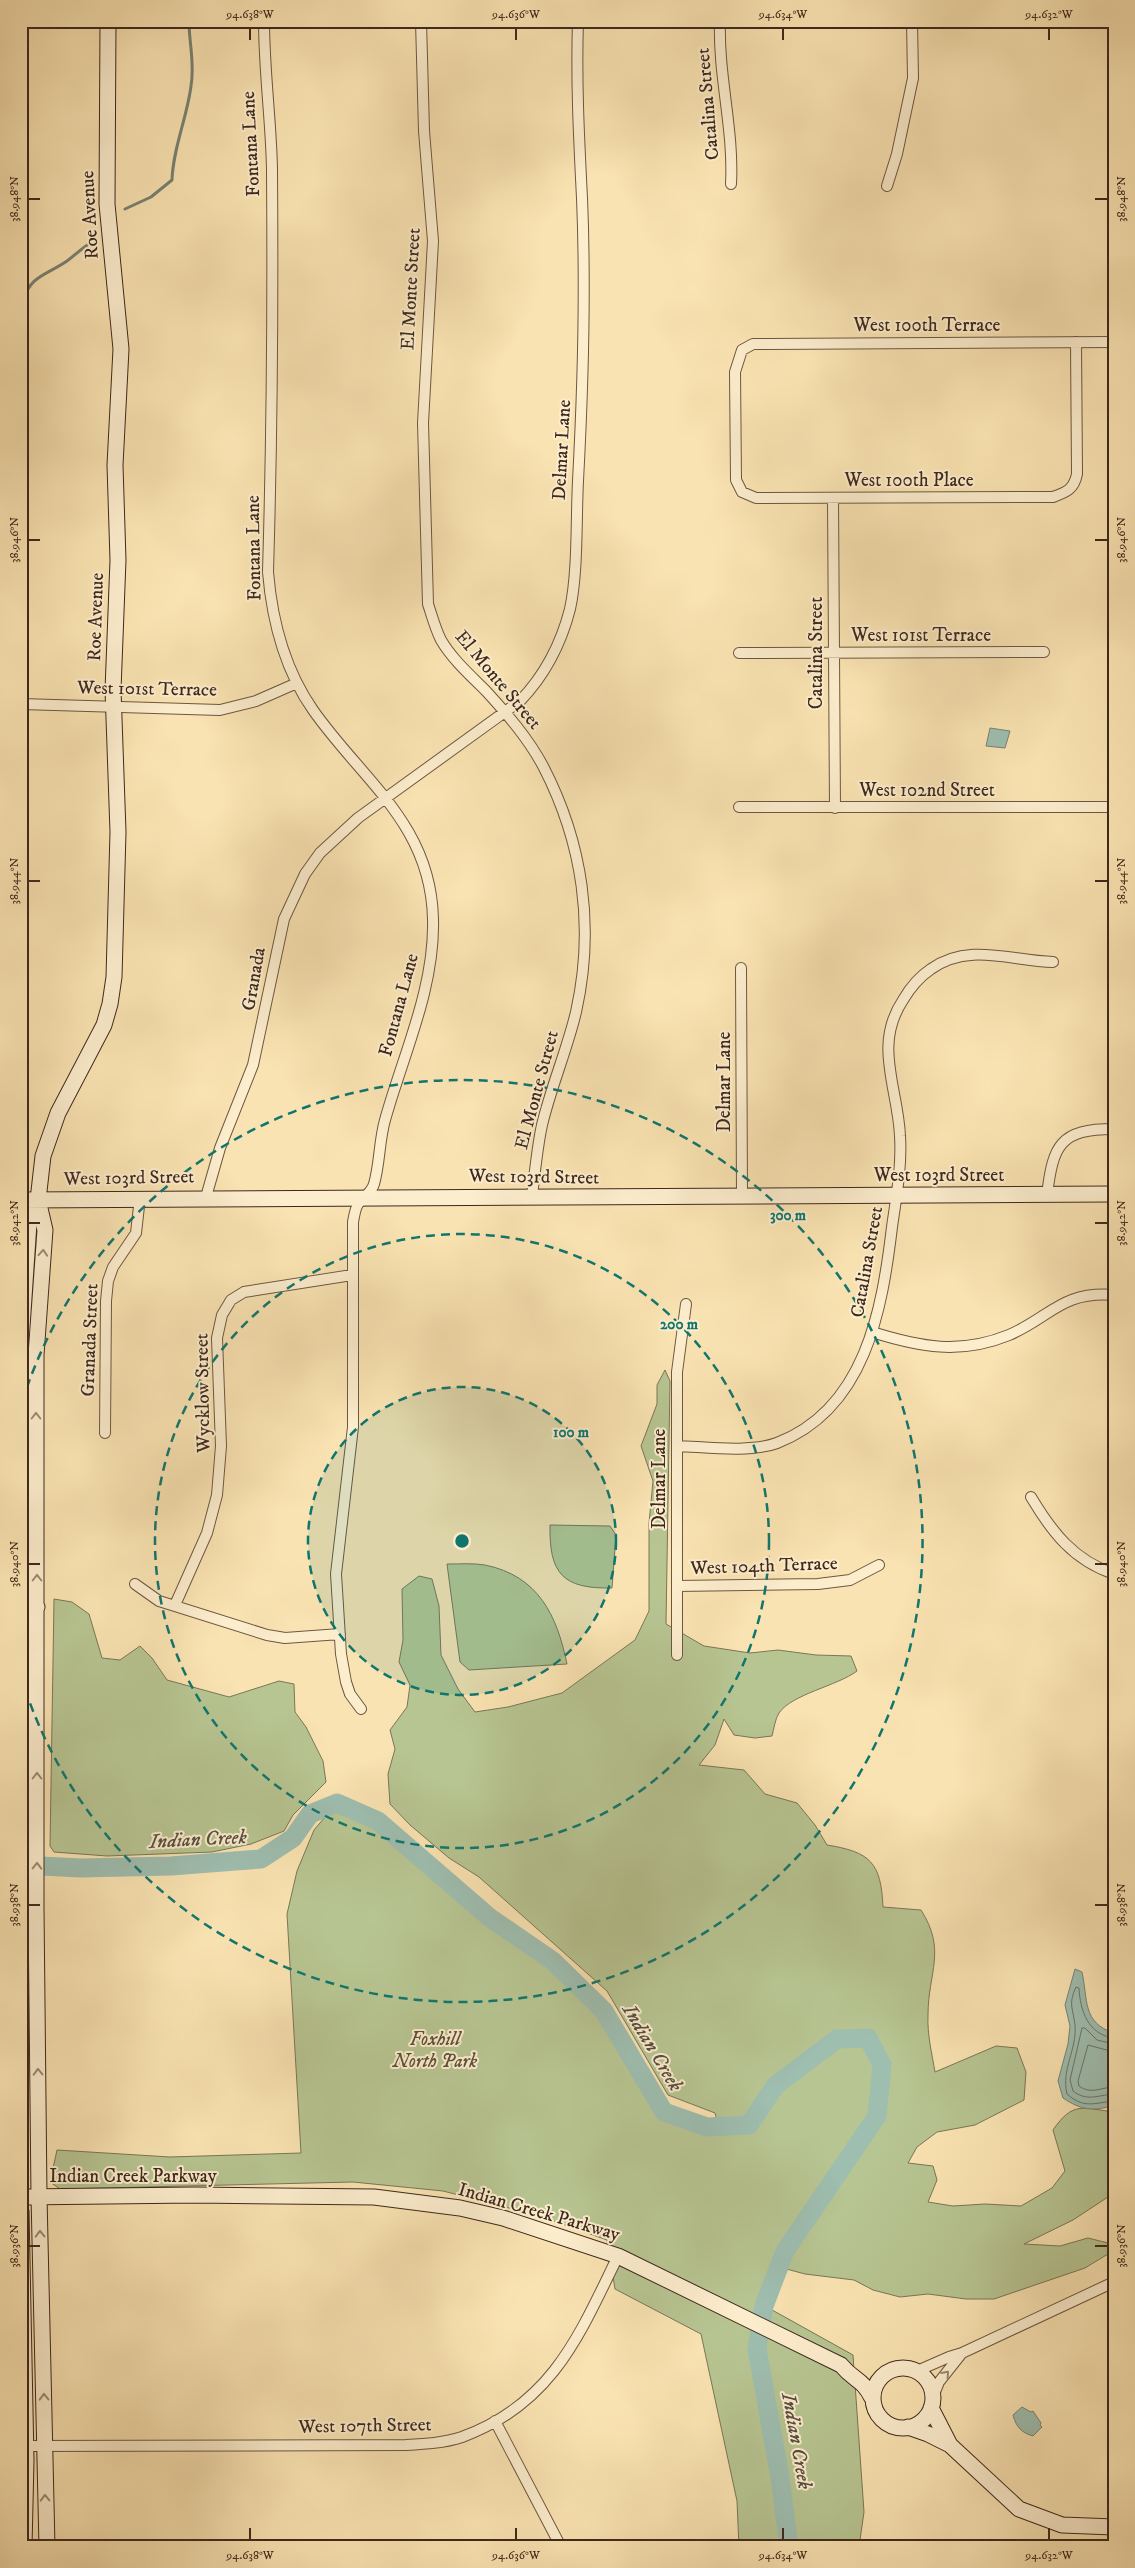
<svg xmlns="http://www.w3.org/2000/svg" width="1135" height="2568" viewBox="0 0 1135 2568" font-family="'IM FELL DW Pica',serif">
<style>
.green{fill:#b7c592;stroke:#7a7658}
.water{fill:#9ebeb0;stroke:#788275}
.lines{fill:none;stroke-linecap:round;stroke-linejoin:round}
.shore{stroke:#6e7366;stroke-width:1}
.stream{stroke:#788275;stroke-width:3}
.river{stroke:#9ebeb0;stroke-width:19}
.street-casing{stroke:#6d5742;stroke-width:12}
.secondary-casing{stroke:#3e281d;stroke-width:17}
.street{stroke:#fcedcd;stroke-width:10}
.secondary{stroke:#fcedcd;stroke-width:15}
.oneway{stroke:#9d8a75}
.ticks{fill:none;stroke:#3e281d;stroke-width:2}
.ring{fill:none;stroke:#0f766e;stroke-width:2.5;stroke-dasharray:9 6}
.labels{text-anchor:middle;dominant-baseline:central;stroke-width:4;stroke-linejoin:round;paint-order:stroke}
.street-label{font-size:19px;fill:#3e281d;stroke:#fcedcd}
.park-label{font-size:19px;font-style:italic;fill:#5c4f3a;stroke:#fcedcd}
.water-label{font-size:20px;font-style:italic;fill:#564e42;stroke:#fcedcd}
.centre{fill:#0f766e;stroke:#fcedcd;stroke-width:2.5}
.ring-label{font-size:15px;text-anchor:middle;font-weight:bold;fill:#0f766e;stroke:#fcedcd;stroke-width:4;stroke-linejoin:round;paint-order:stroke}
.neatline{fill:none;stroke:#3e281d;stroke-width:2}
.ticks-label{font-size:12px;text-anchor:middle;fill:#3e281d}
</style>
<rect width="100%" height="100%" fill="#fae3b2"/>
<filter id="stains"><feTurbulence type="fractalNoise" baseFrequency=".004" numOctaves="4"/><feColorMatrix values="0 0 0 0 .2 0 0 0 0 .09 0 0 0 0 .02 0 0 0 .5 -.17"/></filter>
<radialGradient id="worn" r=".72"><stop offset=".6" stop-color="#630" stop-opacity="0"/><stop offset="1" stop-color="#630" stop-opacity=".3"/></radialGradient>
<!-- green -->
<path class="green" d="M665,1370L670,1381L666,1624L704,1646L750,1653L778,1650L816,1655L851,1656L857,1671C837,1686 792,1694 779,1713C775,1719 774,1729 772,1736L755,1738L734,1735L724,1719L715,1745L699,1765L744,1770L765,1794L797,1803L815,1825L827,1845C870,1852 881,1862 883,1907L921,1910C947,1951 928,1972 928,2015C927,2034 932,2054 935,2072L996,2046L1017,2048L1026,2072L1024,2100L975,2125L937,2132L917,2147L908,2163L933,2166L937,2180L928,2202L953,2206L985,2204L1021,2206L1052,2188L1065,2171L1053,2130C1073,2101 1082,2108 1114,2112V2193L1073,2220L1024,2244L1060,2246L1088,2238L1108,2243V2254L1085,2268L994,2299H966L928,2294L900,2297L873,2290L854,2280L805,2274L779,2267L765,2306L853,2355L864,2512L859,2547H739L737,2501L701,2334L615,2289L607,2240L540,2216L443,2191L353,2182L60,2189L50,2182L57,2150L170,2157L301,2153L287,1914L297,1871L314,1830L337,1803L378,1821L489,1917L553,1961L604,2011L664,2112L707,2127H719L715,2113L668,2095L607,1991L479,1877L449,1858L410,1825L390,1804L388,1774L395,1749L390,1730L407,1707L410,1685L399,1662L403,1640L402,1589L419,1576L432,1579L439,1606L441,1655L458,1689L475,1712L508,1707L562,1693L635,1640L649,1611V1523L653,1481L641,1446L657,1404V1385Z
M550,1525L610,1526L616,1535L612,1588C563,1589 549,1574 550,1525Z
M447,1564C459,1564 473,1563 485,1565C539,1576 557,1616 567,1664L469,1670L460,1662Z
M54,1599L72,1602L89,1614L102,1658L120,1660L140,1646L152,1658L167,1680L229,1697L279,1681L294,1684L295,1712L306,1727L323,1761L326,1782L293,1815L284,1831L251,1844L212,1852L107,1856L54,1852L50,1846Z"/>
<!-- water -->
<path class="water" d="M990,728L1010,731L1005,748L986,746Z
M1075,1969L1082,1972C1088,1999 1082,2023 1114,2033V2105C1093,2112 1081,2110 1063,2098L1058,2081L1068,2044L1070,2026L1065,2005Z
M1022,2407L1031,2412L1033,2411L1041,2423L1040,2425L1042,2427L1033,2436C1022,2433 1016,2427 1013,2415Z"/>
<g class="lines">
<!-- shore -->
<path class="shore" d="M1114,2038C1088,2035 1080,2010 1079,1988L1076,1987C1068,2004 1073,2008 1075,2025C1077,2050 1061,2069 1067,2094C1084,2109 1094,2103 1114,2101
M1114,2044L1097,2040L1085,2028H1082L1070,2080L1073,2091C1087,2102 1098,2095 1114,2094
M1114,2052L1088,2045L1078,2081L1079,2086C1091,2095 1102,2087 1114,2087"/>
<!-- stream -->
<path class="stream" d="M125,209L151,197L172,180C173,148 187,118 191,86C195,64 189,43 189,21
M21,303C32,274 45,276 67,261C75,255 81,249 89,244"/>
<!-- river -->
<path class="river" d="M21,1865L81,1868L171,1866L261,1859L293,1838L310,1814L337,1803L378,1821L489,1917L553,1961L604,2011L664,2112L707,2127L749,2125L775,2086L837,2039L868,2038L882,2065L877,2116L785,2251L764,2306L757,2349L780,2477L789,2547"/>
<!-- street casing -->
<g class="street-casing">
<path id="street" d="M264,21C264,71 271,119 272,169C273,303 272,437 268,572C272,620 285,670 313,710C362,780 431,824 433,919C435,988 403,1055 385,1120C379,1141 380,1163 374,1184C372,1192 363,1198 358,1204C355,1209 354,1217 353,1222V1427L336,1574L341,1654L346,1682L350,1694L361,1709
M421,21L424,131L433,241L423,423L428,604C432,616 435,628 441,640C452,659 470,675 486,691C507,714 528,738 543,766C583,843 595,927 576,1012C567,1050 551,1087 542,1125C537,1148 535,1172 532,1196
M720,21C718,76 734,129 731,184
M887,186L897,154L913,78L912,21
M1076,342L1077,474C1074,489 1067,492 1053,497L756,498L742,492L736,480L735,372L742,350L753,344H767L1114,342
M833,498L835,808
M739,653L1044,652
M21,704L220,710L256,701L297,683
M739,807H1114
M741,968L742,1195
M1047,1195C1053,1145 1060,1129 1114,1129
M206,1197L220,1148L253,1065L284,919L305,874L320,853L358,818L520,701C545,675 561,644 570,609C578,573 576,519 578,481C583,387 586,293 582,198C579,139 576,81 578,21
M872,1332C920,1347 960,1355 1009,1335C1051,1317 1061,1291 1114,1295
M105,1433L106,1301L108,1281L113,1267L136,1233L140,1197
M678,1446C706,1447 750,1453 777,1443C865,1409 882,1311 892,1227C896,1198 902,1167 900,1136C898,1088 873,1045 903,1000C910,988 919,977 931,969C969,942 1011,961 1053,962
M1031,1497C1052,1532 1073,1560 1114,1574
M135,1584L159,1601L267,1635L285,1638L340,1634
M677,1586L818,1584L850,1580L879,1565
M175,1605L207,1533L217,1495L221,1446L217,1338L222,1315L231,1300L244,1292L352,1275
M677,1655V1372L686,1304
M917,2371L949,2357L962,2353L1114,2282
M933,2397L939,2382L962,2353
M495,2421L561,2547
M21,2446L406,2445C425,2444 444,2443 462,2437C552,2404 579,2336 618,2256"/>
</g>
<!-- secondary casing -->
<g class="secondary-casing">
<path id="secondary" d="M21,1200L1114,1194
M38,1200L45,1230L36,1355V1908L39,2196L47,2547
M21,1342L29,1223L38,1200L43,1156L58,1113L104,1025L110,1004L114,977L118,832L113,690L118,560L115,465L121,349L107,204L108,21
M21,1604L37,1607
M21,2197L195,2195L374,2197L460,2208L503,2218L618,2256L841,2365C854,2381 862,2378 872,2398
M21,2211L26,2460L24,2547
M873 2398a30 30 0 1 1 60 0a30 30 0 1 1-60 0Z
M931,2408L950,2445L1019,2509L1062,2525L1114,2527
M908,2427L928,2434L950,2445"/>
</g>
<!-- street -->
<use href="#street" class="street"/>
<!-- secondary -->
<use href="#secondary" class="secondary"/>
</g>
<!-- one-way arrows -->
<defs><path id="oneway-chevron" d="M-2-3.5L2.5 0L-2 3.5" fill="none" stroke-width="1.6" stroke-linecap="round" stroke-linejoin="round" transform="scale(1.25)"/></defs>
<g class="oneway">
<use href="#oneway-chevron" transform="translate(43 1253) rotate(-86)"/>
<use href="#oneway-chevron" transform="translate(36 1416) rotate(-90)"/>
<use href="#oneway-chevron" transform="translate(37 1578) rotate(-90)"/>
<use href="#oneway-chevron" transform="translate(37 1776) rotate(-90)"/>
<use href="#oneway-chevron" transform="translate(37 1866) rotate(-89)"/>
<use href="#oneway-chevron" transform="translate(38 2072) rotate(-91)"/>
<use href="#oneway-chevron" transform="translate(40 2234) rotate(-91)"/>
<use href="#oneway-chevron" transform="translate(946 2374) rotate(-48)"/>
<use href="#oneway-chevron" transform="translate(44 2397) rotate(-91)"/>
<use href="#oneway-chevron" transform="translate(45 2498) rotate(-91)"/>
</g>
<!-- ticks -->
<path class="ticks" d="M250,28V40M516,28V40M783,28V40M1049,28V40M28,199H40M1095,199H1108M28,540H40M1095,540H1108M28,881H40M1095,881H1108M28,1223H40M1095,1223H1108M28,1564H40M1095,1564H1108M28,1905H40M1095,1905H1108M28,2246H40M1095,2246H1108M250,2528V2540M516,2528V2540M783,2528V2540M1049,2528V2540"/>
<!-- distance rings -->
<circle cx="462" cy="1541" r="154" fill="#0f766e" fill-opacity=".12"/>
<g class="ring">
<circle cx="462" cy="1541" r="154"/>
<circle cx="462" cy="1541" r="307"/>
<path d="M22 1402A461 461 0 1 1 22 1680"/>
</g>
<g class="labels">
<!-- street labels -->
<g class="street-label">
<text transform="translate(708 104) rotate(-95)">Catalina Street</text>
<text transform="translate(251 144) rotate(-93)">Fontana Lane</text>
<text transform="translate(90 215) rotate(-93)">Roe Avenue</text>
<text transform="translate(411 289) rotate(-87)">El Monte Street</text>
<text x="927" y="325">West 100th Terrace</text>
<text transform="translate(562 450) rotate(-87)">Delmar Lane</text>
<text x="909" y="480">West 100th Place</text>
<text transform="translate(254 548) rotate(-91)">Fontana Lane</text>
<text transform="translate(96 617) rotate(-88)">Roe Avenue</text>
<text x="921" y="635">West 101st Terrace</text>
<text transform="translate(816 653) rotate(-90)">Catalina Street</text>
<text transform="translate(498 680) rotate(50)">El Monte Street</text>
<text transform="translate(147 689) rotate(1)">West 101st Terrace</text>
<text x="927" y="790">West 102nd Street</text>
<text transform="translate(254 979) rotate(-80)">Granada</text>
<text transform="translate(399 1005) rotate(-75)">Fontana Lane</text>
<text transform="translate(724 1082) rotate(-90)">Delmar Lane</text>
<text transform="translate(537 1090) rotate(-75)">El Monte Street</text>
<text x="939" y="1175">West 103rd Street</text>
<text transform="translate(534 1177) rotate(1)">West 103rd Street</text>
<text transform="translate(129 1178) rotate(-1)">West 103rd Street</text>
<text transform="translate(867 1262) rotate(-80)">Catalina Street</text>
<text transform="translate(90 1340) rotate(-88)">Granada Street</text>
<text transform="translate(203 1393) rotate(-91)">Wycklow Street</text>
<text transform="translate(659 1479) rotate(-90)">Delmar Lane</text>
<text transform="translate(764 1566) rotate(-2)">West 104th Terrace</text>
<text x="133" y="2176">Indian Creek Parkway</text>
<text transform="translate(539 2212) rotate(16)">Indian Creek Parkway</text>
<text transform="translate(365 2426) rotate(-1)">West 107th Street</text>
</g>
<!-- park labels -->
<g class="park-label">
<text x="435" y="2039">Foxhill<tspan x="435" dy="22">North Park</tspan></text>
</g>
<!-- water labels -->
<g class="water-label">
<text transform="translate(198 1840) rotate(-3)">Indian Creek</text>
<text transform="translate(652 2048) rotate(59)">Indian Creek</text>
<text transform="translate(796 2441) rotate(80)">Indian Creek</text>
</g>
</g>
<circle cx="462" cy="1541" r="8" class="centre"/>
<g class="ring-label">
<text x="788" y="1220">300 m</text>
<text x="679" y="1329">200 m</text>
<text x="571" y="1437">100 m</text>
</g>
<!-- margin -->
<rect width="1135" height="2568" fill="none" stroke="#fae3b2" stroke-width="55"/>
<rect x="28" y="28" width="1080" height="2512" class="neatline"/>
<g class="ticks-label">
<text x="250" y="18">94.638°W</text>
<text x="516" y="18">94.636°W</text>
<text x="783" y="18">94.634°W</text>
<text x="1049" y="18">94.632°W</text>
<text transform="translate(14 199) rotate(-90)" y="4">38.948°N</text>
<text transform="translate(1121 199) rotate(-90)" y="4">38.948°N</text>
<text transform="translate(14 540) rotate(-90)" y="4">38.946°N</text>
<text transform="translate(1121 540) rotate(-90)" y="4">38.946°N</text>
<text transform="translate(14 881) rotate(-90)" y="4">38.944°N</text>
<text transform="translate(1121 881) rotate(-90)" y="4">38.944°N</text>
<text transform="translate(14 1223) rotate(-90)" y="4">38.942°N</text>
<text transform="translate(1121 1223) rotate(-90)" y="4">38.942°N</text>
<text transform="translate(14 1564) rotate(-90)" y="4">38.940°N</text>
<text transform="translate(1121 1564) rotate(-90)" y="4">38.940°N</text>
<text transform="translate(14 1905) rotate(-90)" y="4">38.938°N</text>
<text transform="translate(1121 1905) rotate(-90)" y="4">38.938°N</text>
<text transform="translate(14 2246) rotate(-90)" y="4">38.936°N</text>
<text transform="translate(1121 2246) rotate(-90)" y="4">38.936°N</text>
<text x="250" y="2559">94.638°W</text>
<text x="516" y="2559">94.636°W</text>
<text x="783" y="2559">94.634°W</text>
<text x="1049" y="2559">94.632°W</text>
</g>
<rect width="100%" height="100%" filter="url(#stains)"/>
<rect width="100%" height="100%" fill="url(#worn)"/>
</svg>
